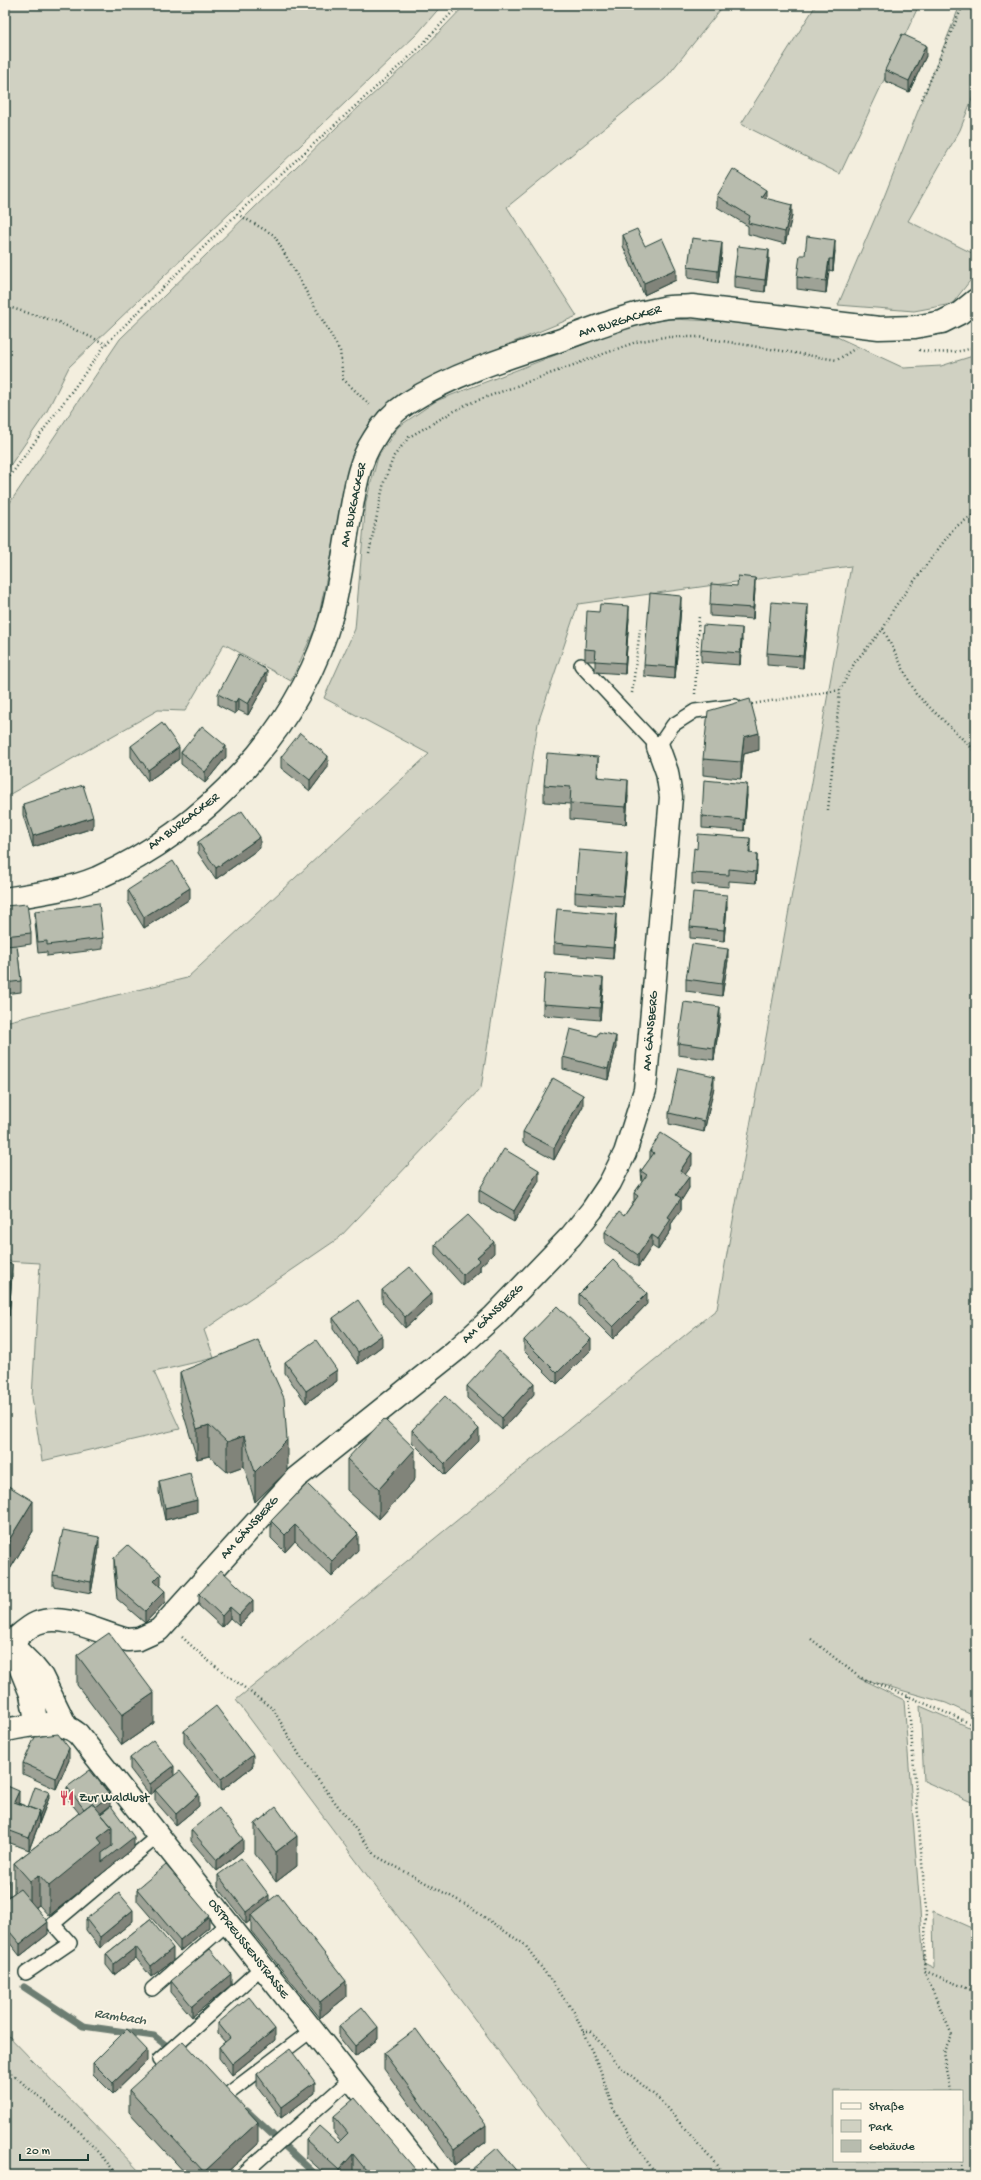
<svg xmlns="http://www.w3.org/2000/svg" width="981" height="2180" viewBox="0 0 981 2180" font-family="'Gochi Hand',sans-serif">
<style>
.green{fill:#d0d1c2;stroke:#78877b;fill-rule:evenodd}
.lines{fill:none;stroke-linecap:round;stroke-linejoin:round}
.stream{stroke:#6c7d72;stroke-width:7}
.service-casing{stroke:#1f3d34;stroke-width:16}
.minor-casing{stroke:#1f3d34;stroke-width:25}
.tertiary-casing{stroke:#1f3d34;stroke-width:25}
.secondary-casing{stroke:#1f3d34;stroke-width:25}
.path{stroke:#1f3d34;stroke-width:2.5;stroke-dasharray:1 3;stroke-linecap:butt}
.service{stroke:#fcf5e5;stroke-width:13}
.minor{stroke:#fcf5e5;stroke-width:22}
.tertiary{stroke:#fcf5e5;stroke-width:22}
.secondary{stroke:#fcf5e5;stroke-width:22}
.wall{fill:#9ea296;stroke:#1f3d34}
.shaded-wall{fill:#81847a;stroke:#1f3d34}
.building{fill:#b8bcae;stroke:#1f3d34}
.labels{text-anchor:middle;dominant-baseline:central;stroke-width:3.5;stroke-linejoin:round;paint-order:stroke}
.street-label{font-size:13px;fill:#1f3d34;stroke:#fcf5e5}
.poi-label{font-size:13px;fill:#1f3d34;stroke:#fcf5e5;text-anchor:start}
.water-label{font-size:14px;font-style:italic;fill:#465d53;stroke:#fcf5e5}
</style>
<rect width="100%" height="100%" fill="#f3eede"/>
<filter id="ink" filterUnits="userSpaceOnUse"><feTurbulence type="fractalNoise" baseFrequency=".025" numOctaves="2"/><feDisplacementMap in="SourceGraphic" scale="8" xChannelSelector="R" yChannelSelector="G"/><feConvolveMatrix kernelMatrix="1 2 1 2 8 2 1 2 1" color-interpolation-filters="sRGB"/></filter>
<g filter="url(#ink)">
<!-- green -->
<path class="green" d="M5,5H442L417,34L69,367L46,413L5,473Z
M465,5H724L665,79L507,207L577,316L451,368L398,395L379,411L351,461L317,624L291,681L224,644L185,711L158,710L5,797V510L120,339L338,126L421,51Z
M816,5H919L840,174L741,124Z
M960,5H976V89L960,130L908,221L976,255V273L952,304L914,311L838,305L884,197Z
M670,319L739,322L835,336L904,368L941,366L976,355V1717L946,1703L859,1678L904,1700L924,1963L934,1968L933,1911L976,1930V2175H594L577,2156L236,1700L717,1309L851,566L578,604L538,723L481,1088L339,1238L204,1330L214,1358L154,1372L180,1429L42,1461L32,1397L40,1263L5,1261V1022L187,978L429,754L324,698L355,629L366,501L378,457L398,427L436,401L631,326ZM834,2091H962V2161H834Z
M920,1706L976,1730V1804L924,1781Z
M5,2032L143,2175H5Z"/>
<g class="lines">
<!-- stream -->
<path class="stream" d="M24,1987L83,2026L154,2036L172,2050
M247,2111L316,2175"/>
<!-- service casing -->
<g class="service-casing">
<path id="service" d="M581,665L658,747L673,725L695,711L735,706
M26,1973L70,1943L53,1924L159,1835
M152,1989L228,1923
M159,2060L262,1967
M224,2097L312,2030
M242,2175L351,2079"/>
</g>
<!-- minor casing -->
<g class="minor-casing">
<path id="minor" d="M5,899C36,894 68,890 97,878C205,830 301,728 332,614C341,579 345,542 352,506C356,483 360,460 373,440C381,426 392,413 406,404C451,375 508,357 558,341C592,329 627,314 663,308C672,306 683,307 692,306L879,328L915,327L942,322L960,313L976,300
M10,1643C18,1637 27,1627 37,1623C63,1612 102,1634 128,1640L139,1639L159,1630L296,1478L455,1351L494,1316L571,1236L592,1210L610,1183L625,1153L645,1090L671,797L667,772L658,747"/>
</g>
<!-- tertiary casing -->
<g class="tertiary-casing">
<path id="tertiary" d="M5,1638L33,1666L42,1677L66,1726
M16,1657L31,1694L37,1725"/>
</g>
<!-- secondary casing -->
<g class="secondary-casing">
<path id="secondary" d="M5,1730C29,1726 58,1717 78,1734L427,2175"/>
</g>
<!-- path -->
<path class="path" d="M922,99L963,5
M237,214L274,235L340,351L343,379L370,405
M5,306L58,322L106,344
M919,350C938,354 958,353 976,347
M5,483L106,344L237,214L418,49L459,5
M369,553L384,482L394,456L409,437L465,405L636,342L664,337H698L837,360L856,348
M883,629L916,694L976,752
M632,693L640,629
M695,694L699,615
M752,704L840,690
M828,810L840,690L855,662L883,629L894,608L954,528L976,513
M182,1637L206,1659L273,1709L300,1756L376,1856L465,1904L525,1945L574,2012L600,2069L613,2108L656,2175
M811,1639L859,1677L908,1696L976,1726
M908,1696L926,1910L924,1971L952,2035L943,2053L950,2091
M925,1971L976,1992
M583,2031H591L615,2062L659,2099L725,2175
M5,2068L81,2133L118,2175
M961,2161L962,2175"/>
<!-- service -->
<use href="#service" class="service"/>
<!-- minor -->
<use href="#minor" class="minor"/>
<!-- tertiary -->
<use href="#tertiary" class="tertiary"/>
<!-- secondary -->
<use href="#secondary" class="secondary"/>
</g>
<!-- wall -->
<path class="wall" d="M926,56L909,92L885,81V70Z
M717,196L766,198L792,216L785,244L748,234V226L717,207Z
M623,235L676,280L644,295L623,246Z
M835,251L833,271L829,270L826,293L797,289V277L805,255Z
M722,253L718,283L688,278V267Z
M769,261L765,292L734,288V276Z
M755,589L753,619L710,616V605Z
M681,607L675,679L644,676V665Z
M599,612L629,618L625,674L595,672V661H585V649Z
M808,617L803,668L767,665V653Z
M742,640L740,665L701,662V650Z
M267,681L248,715L238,710L235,714L218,705V694Z
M131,746L179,759L148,781L131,757Z
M759,750L744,754L741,779L703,775V759Z
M181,752L226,757L205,783L181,764Z
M281,757L328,767L310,791L281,768Z
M598,773V777L628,796L626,824L570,819V804L544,802V785Z
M747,795L744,831L702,828V816Z
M23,804L93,828L33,847L23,815Z
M198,842L260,848L216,879L198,853Z
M750,850V853L757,865L756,883L729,881V887L692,884V873Z
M627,865L623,907L575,903V892Z
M128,890L190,899L144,928L128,902Z
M5,906L31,933V944L17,946L21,981V992L5,994Z
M727,906L724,941L690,938V927Z
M35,911L103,938V949L47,956V952L38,953L35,922Z
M616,925L613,959L554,954V943Z
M728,960L722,996L686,991V979Z
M603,989L600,1020L543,1015V1004Z
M720,1018L714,1060L678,1055V1043Z
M597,1036L616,1047L608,1080L563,1069V1057Z
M714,1087L704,1132L669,1124V1113Z
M583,1106L554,1160L523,1143V1132Z
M650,1150L692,1165L685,1174L689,1188L681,1201V1210L671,1224V1230L658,1250L652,1246L638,1267L605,1243V1232L624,1216L634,1201V1193L642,1183L641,1171L650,1159Z
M539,1181L514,1222L479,1202V1190Z
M435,1244L494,1253L480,1266V1271L463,1286L435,1255Z
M5,1263L12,1275L9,1316H5Z
M382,1290L432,1304L405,1328L382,1302Z
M579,1294L647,1304L613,1339L579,1305Z
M333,1318L382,1346L358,1364L333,1329Z
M524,1340L591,1350L557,1384L524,1351Z
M285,1362L337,1381L306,1403L285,1373Z
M180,1372L287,1471L255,1502L244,1466L227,1472L209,1456L197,1459L180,1402Z
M467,1386L534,1394L502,1430L467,1398Z
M412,1430L479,1441L445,1475L412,1442Z
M347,1459L415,1479L379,1519L347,1490Z
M159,1481L197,1512L165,1520L159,1492Z
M5,1484L33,1531L9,1571L5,1568Z
M307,1484L358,1550L332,1577L295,1541L285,1552L271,1538V1521Z
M99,1548L91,1593L53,1586V1575Z
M114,1558L161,1585L160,1586L165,1602L145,1623L117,1599L114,1570Z
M199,1594L253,1611L239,1626L230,1618L222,1627L199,1606Z
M77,1655L154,1723L122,1745L77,1685Z
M184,1731L253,1766L221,1791L184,1743Z
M130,1758L174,1776L199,1806L176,1825L155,1801V1791L150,1795L130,1769Z
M69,1760L56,1789L23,1774V1763Z
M5,1785L19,1802L18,1803L28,1807L49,1798L29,1850L5,1841Z
M67,1787L110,1806L101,1814L134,1848L49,1916L39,1905L36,1907L48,1934L20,1956L5,1937V1878L9,1896L14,1893V1863L79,1813L67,1798Z
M255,1824L297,1866L276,1882L255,1854Z
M191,1830L243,1850L217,1871L191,1841Z
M218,1875L269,1901L346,1997L320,2018L251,1931V1920L246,1924L218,1887Z
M137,1889L209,1927L180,1951L137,1901Z
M86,1919L133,1921L100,1948L86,1930Z
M150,1919L173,1960L151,1977L136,1958L114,1975L106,1965V1954Z
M171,1981L231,1985L192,2017L171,1992Z
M218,2023L275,2040L232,2075L219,2058V2047L225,2042L218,2034Z
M339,2026L378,2039L355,2057L339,2037Z
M384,2053L486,2142L454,2165L384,2069Z
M147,2061L113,2094L93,2074V2063Z
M257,2074L315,2093L281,2118L257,2086Z
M129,2090L258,2144L224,2175H187L129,2112Z
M334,2116L416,2175H356L353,2171L349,2175H326L306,2157V2140L338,2143L341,2141L334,2133Z
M471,2170L520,2175H471Z"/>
<!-- shaded-wall -->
<path class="shaded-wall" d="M926,45V56L909,92V81Z
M766,190V201L761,197Z
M792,205V216L785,244V232Z
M835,240V251L833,271V259Z
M722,242V253L718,283V271Z
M769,250V261L765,292V280Z
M829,259V270L826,293V281Z
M676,269V280L644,295V283Z
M755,578V589L753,619V608Z
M681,596V607L675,679V667Z
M808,605V617L803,668V656Z
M629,606V618L625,674V663Z
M742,628V640L740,665V653Z
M267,670V681L248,715V704Z
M238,698V710L235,714V703Z
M759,733V750L744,754L741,779V762L744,737Z
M226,746V757L205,783V772Z
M179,747V759L148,781V770Z
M328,756V767L310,791V780Z
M598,757V773L597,794V777Z
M628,780V796L626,824V807Z
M747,784V795L744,831V820Z
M93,817V828L33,847V836Z
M260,837V848L216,879V868Z
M750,838V850L749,864V853Z
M627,854V865L623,907V896Z
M757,854V865L756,883V872Z
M190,888V899L144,928V917Z
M727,895V906L724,941V930Z
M616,914V925L613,959V948Z
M728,949V960L722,996V984Z
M603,978V989L600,1020V1008Z
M720,1007V1018L714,1060V1048Z
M616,1036V1047L608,1080V1069Z
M714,1076V1087L704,1132V1121Z
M583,1095V1106L554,1160V1148Z
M692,1153V1165L680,1182V1171Z
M539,1170V1181L514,1222V1211Z
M689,1177V1188L681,1201V1210L671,1224V1230L658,1250V1239L668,1217L676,1195Z
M652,1235V1246L638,1267V1255Z
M494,1242V1253L480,1266V1271L463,1286V1275L477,1257Z
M12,1264V1275L9,1316V1305Z
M432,1293V1304L405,1328V1317Z
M647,1293V1304L613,1339V1327Z
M382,1335V1346L358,1364V1352Z
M591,1339V1350L557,1384V1373Z
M337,1370V1381L306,1403V1391Z
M534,1383V1394L502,1430V1418Z
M209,1425V1456L197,1459V1429Z
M479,1429V1441L445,1475V1464Z
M244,1436V1466L227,1472V1442Z
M287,1440V1471L255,1502V1472Z
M415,1449V1479L379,1519V1489Z
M197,1500V1512L165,1520V1508Z
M33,1501V1531L9,1571V1540Z
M295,1525V1541L285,1552V1535Z
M358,1534V1550L332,1577V1561Z
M99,1537V1548L91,1593V1582Z
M161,1574V1585L154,1592V1581Z
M165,1591V1602L145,1623V1611Z
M253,1600V1611L239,1626V1615Z
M230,1607V1618L222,1627V1616Z
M154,1693V1723L122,1745V1715Z
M69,1748V1760L56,1789V1778Z
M253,1755V1766L221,1791V1779Z
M174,1766V1777L155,1790V1791L150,1795V1784Z
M19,1791V1802L14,1813V1802Z
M49,1792V1798L39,1823V1817Z
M199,1794V1806L176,1825V1814Z
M110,1795V1806L87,1824V1813Z
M39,1811V1823L29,1850V1838Z
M112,1827L134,1837V1848L49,1916V1886L98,1838Z
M297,1836V1866L276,1882V1852Z
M243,1839V1850L217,1871V1860Z
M39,1875V1905L30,1911V1881Z
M9,1880V1896L5,1906V1890Z
M269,1895V1906L251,1915V1920L246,1924V1912Z
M133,1910V1921L100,1948V1937Z
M209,1916V1927L180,1951V1940Z
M48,1922V1934L20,1956V1944Z
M136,1947V1958L114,1975V1964Z
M173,1948V1960L151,1977V1966Z
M231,1974V1985L192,2017V2006Z
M346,1981V1997L320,2018V2002Z
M378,2027V2039L355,2057V2046Z
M275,2029V2040L232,2075V2064Z
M147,2050V2061L113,2094V2083Z
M315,2082V2093L281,2118V2107Z
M258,2122V2144L224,2175H204V2172Z
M486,2125V2142L454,2165V2149Z
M353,2154V2171L349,2175H339V2170Z
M416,2170V2175H410Z"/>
<!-- building -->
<path class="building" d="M902,34L926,45L909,81L885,70Z
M733,169L766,190L761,197L792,205L785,232L748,223L750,216L717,196Z
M637,229L645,246L662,238L676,269L644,283L623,235Z
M807,236L835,240L833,259H829L826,281L797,277L800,255H805Z
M692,238L722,242L718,271L688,267Z
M738,246L769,250L765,280L734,276Z
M738,576L755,578L753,608L710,605L711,584L737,586Z
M650,593L681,596L675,667L644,665Z
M771,602L808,605L803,656L767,653Z
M600,604L629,606L625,663L595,661L596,650L585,649L587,611L599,612Z
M703,625L742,628L740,653L701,650Z
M239,654L267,670L248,704L238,698L235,703L218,694Z
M750,699L759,733L744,737L741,762L703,759L708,711Z
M162,723L179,747L148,770L131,746Z
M202,726L226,746L205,772L181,752Z
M300,733L328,756L310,780L281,757Z
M547,753L598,757L597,777L628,780L626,807L570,803L571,787L544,785Z
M704,780L747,784L744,820L702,816Z
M83,785L93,817L33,836L23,804Z
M242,811L260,837L216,868L198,842Z
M698,834L750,838L749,853L757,854L756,872L729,869V875L692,873L694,848L697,849Z
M579,850L627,854L623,896L575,892Z
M173,861L190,888L144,917L128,890Z
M693,892L727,895L724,930L690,927Z
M99,903L103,938L47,945V941L38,942L35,911Z
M27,904L31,933L5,936V906Z
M557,909L616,914L613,948L554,943Z
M692,944L728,949L722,984L686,979Z
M17,945L21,981L5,983V946Z
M545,973L603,978L600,1008L543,1004Z
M684,1002L720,1007L714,1048L678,1043Z
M570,1029L597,1036L599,1032L616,1036L608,1069L563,1057Z
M679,1068L714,1076L704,1121L669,1113Z
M553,1078L583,1095L554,1148L523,1132Z
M661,1133L692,1153L680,1171L689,1177L676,1195L681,1198L668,1217L671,1219L658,1239L652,1235L638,1255L605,1232L619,1212L624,1216L638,1196L634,1193L647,1175L641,1171L654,1153L650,1150Z
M504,1149L539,1170L514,1211L479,1190Z
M468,1215L494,1242L477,1257L480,1260L463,1275L435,1244Z
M613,1260L647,1293L613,1327L579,1294Z
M5,1263L12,1264L9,1305H5Z
M410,1267L432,1293L405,1317L382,1290Z
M358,1300L382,1335L358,1352L333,1318Z
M557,1306L591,1339L557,1373L524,1340Z
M258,1340L284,1398L287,1440L255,1472L244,1436L227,1442L209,1425L197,1429L180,1372Z
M316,1340L337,1370L306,1391L285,1362Z
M499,1351L534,1383L502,1418L467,1386Z
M445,1396L479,1429L445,1464L412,1430Z
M384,1419L415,1449L379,1489L347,1459Z
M190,1473L197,1500L165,1508L159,1481Z
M5,1484L33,1501L9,1540L5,1538Z
M307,1484L358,1534L332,1561L295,1525L285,1535L271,1521Z
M63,1530L99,1537L91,1582L53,1575Z
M128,1545L161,1574L154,1581L165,1591L145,1611L117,1587L114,1558Z
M221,1570L253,1600L239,1615L230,1607L222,1616L199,1594Z
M109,1633L154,1693L122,1715L77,1655Z
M216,1706L253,1755L221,1779L184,1731Z
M58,1734L69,1748L56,1778L23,1763L35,1737Z
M153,1740L174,1766L150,1784L130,1758Z
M90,1770L110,1795L95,1807L92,1803L84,1809L67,1787Z
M180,1771L199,1794L176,1814L155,1790Z
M5,1785L19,1791L14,1802L39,1811L29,1838L5,1829Z
M35,1787L49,1792L39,1817V1811L28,1807Z
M92,1803L112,1827L98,1838L102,1843L49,1886L39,1875L30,1881L14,1863Z
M111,1806L134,1837L102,1862V1853L112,1846V1827L101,1814Z
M276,1807L297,1836L276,1852L255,1824Z
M219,1808L243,1839L217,1860L191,1830Z
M241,1858L269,1895L246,1912L218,1875Z
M166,1865L209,1916L180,1940L137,1889Z
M5,1878L9,1880L5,1890Z
M20,1889L48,1922L20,1944L5,1926V1899Z
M119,1893L133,1910L100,1937L86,1919Z
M278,1894L346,1981L320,2002L251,1915Z
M150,1919L173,1948L151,1966L136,1947L114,1964L106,1954Z
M210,1949L231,1974L192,2006L171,1981Z
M249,1997L275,2029L232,2064L219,2047L230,2038L218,2023Z
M362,2007L378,2027L355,2046L339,2026Z
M127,2029L147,2050L113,2083L93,2063Z
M416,2029L486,2125L454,2149L384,2053Z
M183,2041L258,2122L204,2172L129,2090Z
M290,2049L315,2082L281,2107L257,2074Z
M355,2098L416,2170L410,2175H370L353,2154L339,2170L306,2140L319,2126L338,2143L348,2133L334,2116Z
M497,2148L520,2175H475L471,2170Z
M272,2172L275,2175H269Z"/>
</g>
<!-- icons -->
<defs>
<g id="restaurant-bare" transform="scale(1.2)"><path d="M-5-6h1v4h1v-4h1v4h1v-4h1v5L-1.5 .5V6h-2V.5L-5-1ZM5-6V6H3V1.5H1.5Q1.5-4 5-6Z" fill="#d1495b" stroke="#fcf5e5" stroke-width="2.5" paint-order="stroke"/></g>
</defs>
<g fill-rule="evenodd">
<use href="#restaurant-bare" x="67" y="1798"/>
</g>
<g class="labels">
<!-- street labels -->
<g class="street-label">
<text transform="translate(620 322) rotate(-17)">AM BURGACKER</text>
<text transform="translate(354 505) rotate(-78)">AM BURGACKER</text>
<text transform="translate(184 822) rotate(-37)">AM BURGACKER</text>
<text transform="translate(651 1031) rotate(-85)">AM GÄNSBERG</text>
<text transform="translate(493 1314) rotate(-44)">AM GÄNSBERG</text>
<text transform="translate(250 1528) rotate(-48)">AM GÄNSBERG</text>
<text transform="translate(248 1949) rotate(52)">OSTPREUSSENSTRASSE</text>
</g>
<!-- poi labels -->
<g class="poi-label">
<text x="79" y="1798">Zur Waldlust</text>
</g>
<!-- water labels -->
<g class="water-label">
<text transform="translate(120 2018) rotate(8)">Rambach</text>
</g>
</g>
<!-- margin -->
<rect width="981" height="2180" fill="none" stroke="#fcf5e5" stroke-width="20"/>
<rect x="10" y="10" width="961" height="2160" fill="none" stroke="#1f3d34" stroke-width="1.5" filter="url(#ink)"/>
<!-- legend -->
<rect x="833" y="2090" width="130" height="72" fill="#fcf5e5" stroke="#a4ab9e"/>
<rect x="841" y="2103" width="20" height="6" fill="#fcf5e5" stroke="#a4ab9e"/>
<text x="869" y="2110" font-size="12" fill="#1f3d34">Straße</text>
<rect x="841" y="2120" width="20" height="12" fill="#d0d1c2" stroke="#a4ab9e"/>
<text x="869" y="2130" font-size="12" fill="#1f3d34">Park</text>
<rect x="841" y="2140" width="20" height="12" fill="#b8bcae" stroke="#a4ab9e"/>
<text x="869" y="2150" font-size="12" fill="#1f3d34">Gebäude</text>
<!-- scale -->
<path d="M20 2154v6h68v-6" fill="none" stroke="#1f3d34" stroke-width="2"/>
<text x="26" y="2154" font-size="12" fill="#1f3d34" stroke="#fcf5e5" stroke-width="3" paint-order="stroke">20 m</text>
</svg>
